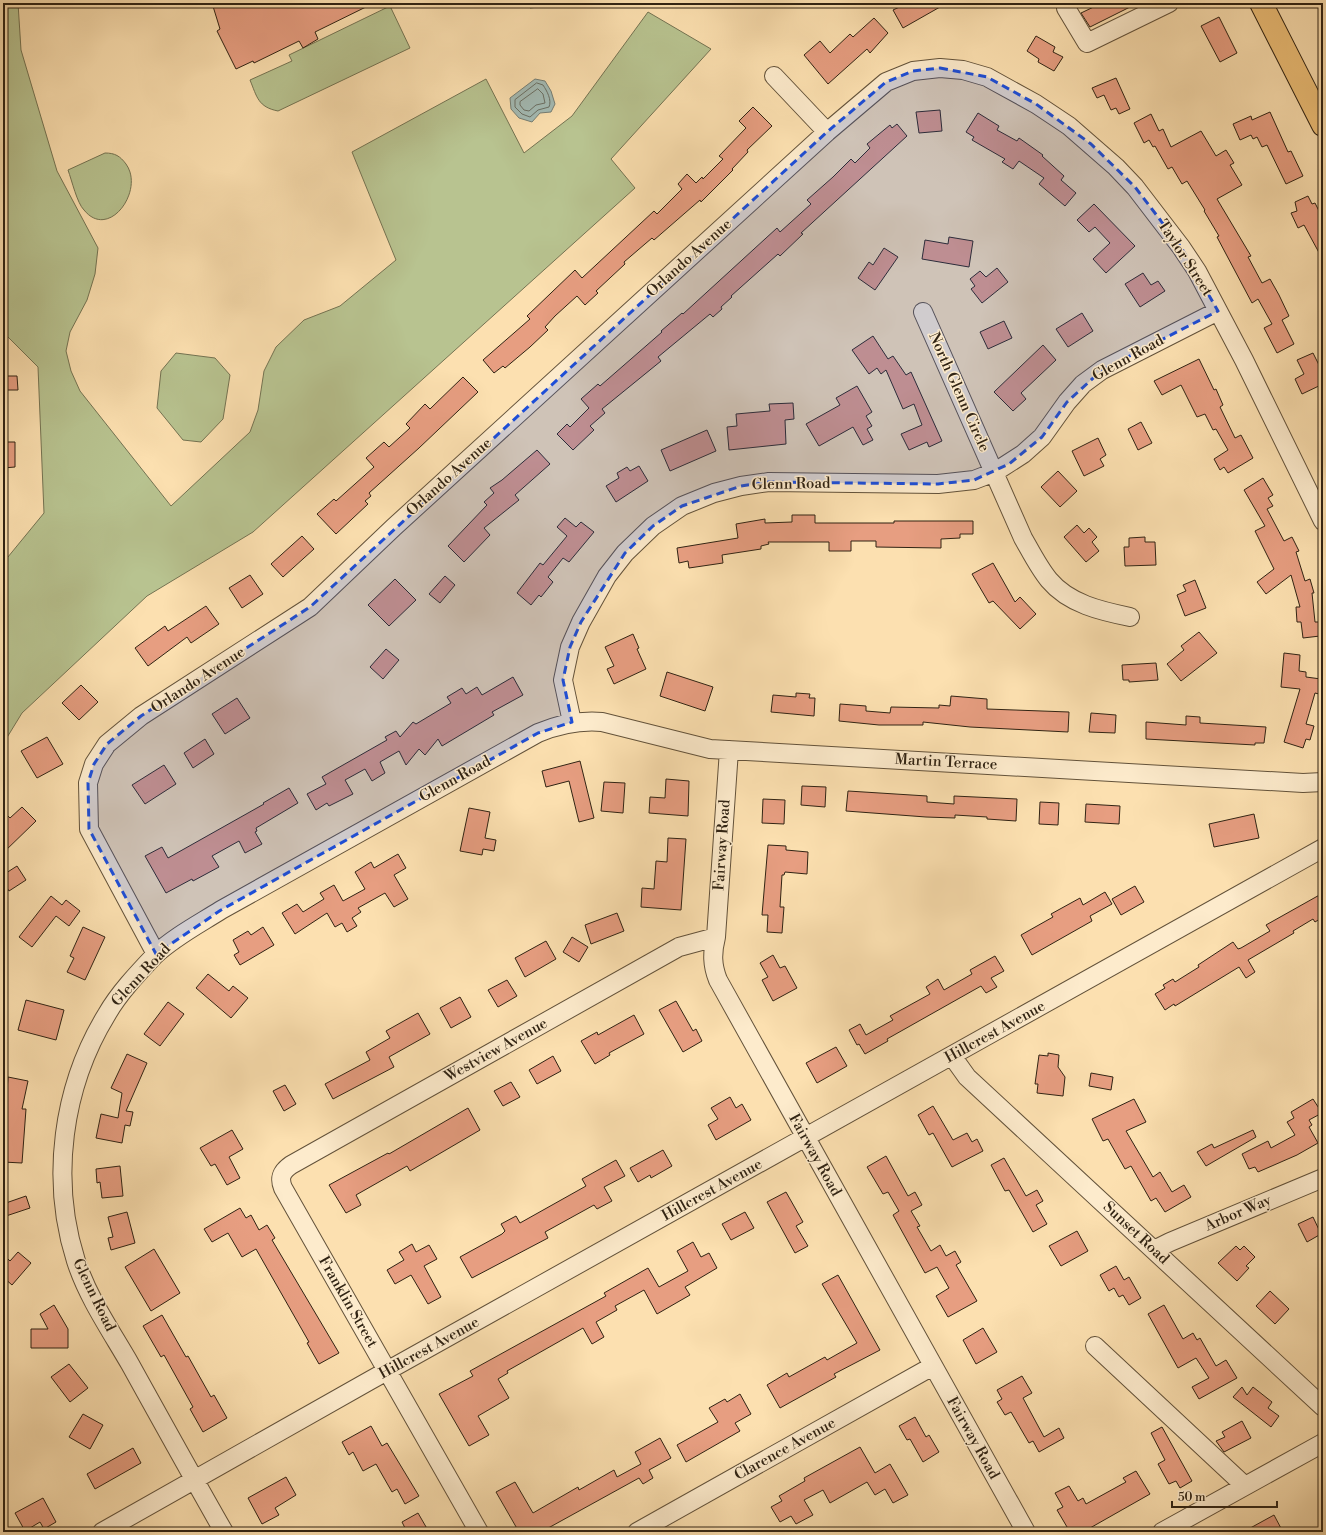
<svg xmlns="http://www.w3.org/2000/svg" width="1326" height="1535" viewBox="0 0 1326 1535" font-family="'Libre Bodoni',serif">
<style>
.green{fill:#b8c390;stroke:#747352}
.water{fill:#a3bbb5;stroke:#757e74}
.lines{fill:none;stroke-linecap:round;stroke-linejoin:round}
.shore{stroke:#6a6f64;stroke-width:1}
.building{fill:#e79e81;stroke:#302313}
.minor-casing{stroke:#63523a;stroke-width:20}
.major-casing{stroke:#302313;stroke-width:24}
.minor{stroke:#fdebcc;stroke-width:18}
.major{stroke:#eec078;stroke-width:22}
.marked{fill:#1d4ed8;fill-opacity:0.2;stroke:#1d4ed8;stroke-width:3;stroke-dasharray:8 5;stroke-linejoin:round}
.labels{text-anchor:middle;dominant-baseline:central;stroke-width:3;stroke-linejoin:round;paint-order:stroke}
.street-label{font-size:15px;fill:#302313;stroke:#fdebcc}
</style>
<rect width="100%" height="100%" fill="#fce0b0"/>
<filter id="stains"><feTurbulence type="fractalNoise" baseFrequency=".005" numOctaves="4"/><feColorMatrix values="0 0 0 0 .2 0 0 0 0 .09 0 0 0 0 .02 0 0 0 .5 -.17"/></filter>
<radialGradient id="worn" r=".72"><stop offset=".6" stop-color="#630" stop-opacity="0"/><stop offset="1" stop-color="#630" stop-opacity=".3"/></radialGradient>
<!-- green -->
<path class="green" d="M3,3H18L21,50L57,171L98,248L95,274L87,300L70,332L66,351L71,371L80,391L171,506L250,432L258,410L264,371L276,347L304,320L340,306L396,260L352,152L486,79L524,153L572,116L648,12L711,49L611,159L635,188L253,532L147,596L22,713L3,744V563L44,513L38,367L3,332Z
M530,3H571L530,8Z
M390,6L410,48L278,111C258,107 257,97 250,80L292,61L289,55Z
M105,153C115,153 120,156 126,164C145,190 109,241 84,210C77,203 72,181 68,170Z
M176,353L215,358L230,375L223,419L201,442L183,440L157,408L161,371Z"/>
<!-- water -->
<path class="water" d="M535,79L545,81L551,91L555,104L551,112L540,113L532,122L519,118L511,109L510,98Z"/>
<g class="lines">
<!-- shore -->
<path class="shore" d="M537,83L543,85C547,91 552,100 549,107L538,110L530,117L522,114L515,107V100Z
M538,89L543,94L545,103L536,105L529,111L524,110L520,105V102Z"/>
</g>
<!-- building -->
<path class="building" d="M212,3H374L315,32L318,39L303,48L299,41L254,63L253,61L236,69L217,31L220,29Z
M908,3H947L903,28L893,10Z
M1102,3H1138L1090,27L1081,13Z
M1219,17L1237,53L1220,62L1201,26Z
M874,18L888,33L870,53L867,49L828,84L804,55L820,41L830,53L850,34L853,37Z
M1036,36L1055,47L1053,52L1063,57L1054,71L1038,62L1039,59L1027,51Z
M1116,78L1130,109L1119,114L1116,108L1111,110L1104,95L1097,98L1092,88Z
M753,107L772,126L747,150L748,152L732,169L733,170L701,202L700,200L654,240L652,238L624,262L625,264L596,291L598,293L585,305L577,296L555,316L545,327L548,330L530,347L505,368L503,366L494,373L483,360L530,319L527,316L575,270L582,278L654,211L657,214L682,189L678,184L687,174L696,183L702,177L703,179L723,159L719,156L746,128L739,121Z
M940,110L942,131L919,133L916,112Z
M1270,112L1288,152L1291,151L1303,176L1286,184L1267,145L1262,147L1257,137L1253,139L1251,135L1240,140L1233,124L1251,116L1252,120Z
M978,113L999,126L997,130L1017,141L1019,138L1043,155L1042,156L1064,176L1061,180L1076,193L1065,206L1039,184L1044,178L1019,161L1013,169L1002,162L1005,159L972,140L974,137L966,132Z
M1151,114L1159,131L1163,129L1171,147L1201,131L1216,156L1226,150L1234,163L1230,165L1242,185L1217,199L1251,256L1248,257L1262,283L1270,279L1279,295L1289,316L1282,320L1294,344L1277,353L1264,328L1272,324L1258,299L1252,303L1217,237L1219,236L1204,211L1205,210L1187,181L1182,184L1172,167L1168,169L1155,146L1153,147L1149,140L1144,143L1134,123Z
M897,124L907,136L801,233L803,234L780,256L778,254L731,296L732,297L721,307L722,309L713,317L710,314L658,357L661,361L602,409L605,413L590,426L594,430L573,450L557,434L567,424L570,427L589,408L581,399L598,384L600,386L662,332L661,331L682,313L683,314L777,228L780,232L811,204L807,200L833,177L851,159L855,163L870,148L867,144L890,125L892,128Z
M1308,196L1312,204L1315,203L1323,219V260L1304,225L1298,228L1291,213L1297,211L1295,202Z
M1094,204L1135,246L1106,273L1093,259L1110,243L1095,227L1089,232L1077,220Z
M949,237L973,241L969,267L922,259L925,240L948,244Z
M884,248L898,257L875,290L858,278L869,262L873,265Z
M997,268L1008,282L982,303L971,289L975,286L970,279L980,271L986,277Z
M1143,273L1151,285L1158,281L1165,291L1140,307L1125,284Z
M1082,313L1093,331L1068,347L1056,329Z
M1004,321L1012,338L988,349L980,332Z
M873,336L888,359L893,356L906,375L911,372L942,441L929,447L927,442L909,450L901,434L922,425L914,404L903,409L886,370L881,374L877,368L869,374L852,350Z
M1043,345L1056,360L1021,393L1026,399L1013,411L994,392Z
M1313,353L1323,373V384L1302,394L1295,379L1304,374L1297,360Z
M1199,359L1214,390L1216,389L1223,405L1220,407L1235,438L1241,435L1253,458L1228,473L1224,467L1220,470L1214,459L1228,450L1216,429L1213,430L1205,414L1197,417L1181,385L1162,395L1154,381Z
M3,376H17L18,390H3Z
M463,377L478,392L419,448L369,493L371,496L365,501L368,504L336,534L317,514L334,499L336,501L374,467L366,458L384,442L389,447L410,428L406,424L425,404L430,409Z
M857,386L872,412L866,416L872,426L867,429L873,440L863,445L853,427L819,446L806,424L840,405L836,398Z
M793,403L794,419L785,420L786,444L729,450L727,427L737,426L736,414L770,411L769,404Z
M1141,422L1152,443L1138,450L1128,429Z
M707,430L716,451L670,471L661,450Z
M1098,438L1106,455L1100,459L1104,466L1084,476L1072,451Z
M3,442H15V467L3,468Z
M537,450L550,464L515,495L519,500L484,528L490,535L464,562L448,546L487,505L484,502L494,493L490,488L502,480Z
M639,466L648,481L616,502L606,486L619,478L617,473L627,467L630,471Z
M1058,471L1077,491L1060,507L1041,487Z
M1263,478L1273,495L1268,498L1273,506L1267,509L1284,541L1292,537L1299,551L1296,552L1305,581L1310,579L1314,593H1312L1315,622H1319L1320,636L1303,638L1301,622H1297L1296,607H1300L1291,575L1266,594L1257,582L1274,569L1255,531L1265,526L1244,490Z
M792,515H815V523H894V521H973V534H960V538L941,539V548L876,547V541H851V551H829V542H768L769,544L761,546V549L722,555L723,563L689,568L688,561L679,563L677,548L738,538L736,524L765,519V523L792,522Z
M565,518L576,527L581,522L594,532L569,562L563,558L548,577L553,582L541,597L539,595L531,605L517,593L540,563L543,565L567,536L557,527Z
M1077,525L1084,533L1089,528L1097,537L1092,542L1099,551L1086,562L1064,537Z
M302,536L314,549L283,577L271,564Z
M1145,537V542H1155L1156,565L1125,566L1124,547H1129V538Z
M993,563L1015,602L1020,597L1036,614L1020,629L993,601L989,603L972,574Z
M250,575L263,594L242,608L229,588Z
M445,576L455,585L440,603L429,594Z
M395,579L416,600L389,626L368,605Z
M1195,580L1206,608L1185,616L1177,595L1186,591L1183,585Z
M206,606L219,624L191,643L187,637L148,666L135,648L165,626L168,631Z
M1199,632L1217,653L1181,681L1167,664L1184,650L1181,646Z
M633,634L639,648L637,649L646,669L614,684L607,669L614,666L605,647Z
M386,649L399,660L383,679L370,667Z
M1284,653L1300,655L1299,671L1306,672V677L1321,679L1319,694L1315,693L1306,724L1314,726L1310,740L1306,739L1303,748L1284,742L1300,689L1281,687Z
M1156,663L1158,680L1129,682V680H1123L1122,665Z
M667,672L713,687L705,711L660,696Z
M513,677L523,695L492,712L494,715L442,746L438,739L425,755L419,749L406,765L399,751L380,762L385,773L372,781L365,769L345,780L353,794L329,806L327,803L316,810L307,794L326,784L322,777L387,740L385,737L396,731L400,737L413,722L416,724L451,703L447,697L462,688L466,694L477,687L482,695Z
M81,685L98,702L79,720L62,703Z
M796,693L810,694L809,698H815L814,716L771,712L773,695L796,697Z
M951,696L987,699V709L1069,712L1068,732L970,727L923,722V725H879L839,721L840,704L866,706V711L890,713L891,707L939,708V705L950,706Z
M237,698L250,718L225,734L212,714Z
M1091,713L1116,715L1115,733L1089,732Z
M1186,716L1200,717V723L1266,727L1264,743H1255V745L1146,739V722L1186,725Z
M47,737L63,764L37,778L21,751Z
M205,739L214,754L193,768L184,753Z
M580,761L594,818L579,822L569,781L546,787L542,771Z
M164,765L176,784L145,804L132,785Z
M666,779L689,781L688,816L649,813L650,797L665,798Z
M604,782L625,783L623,813L601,811Z
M802,786L826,787L825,807L801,805Z
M289,788L298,803L256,828L257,831L255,832L262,844L245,853L239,841L212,856L219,867L193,881L192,879L166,893L145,856L162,847L168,858L264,804L263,803Z
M848,791L927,796V802L954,804V796L1017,799L1016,821L987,819V817L955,815V818L926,817L846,811Z
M763,799L785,800L784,824L762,823Z
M1040,802L1059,803L1058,825L1039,824Z
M1086,804L1120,806L1119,824L1085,822Z
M22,807L36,821L3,853V811L10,818Z
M469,808L490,812L485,838L496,840L494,851L483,849L482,855L460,851Z
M1254,814L1259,838L1214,847L1209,824Z
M668,838L686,839L681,910L641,907L642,888L654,889L656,861L667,862Z
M768,845L786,846V850L808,852L807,874L785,872L784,875H782L780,907H784L782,933L767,932L768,915H762Z
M398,854L406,868L394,875L408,899L394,907L385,893L358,908L361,912L352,918L357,926L347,932L342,923L335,927L327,913L295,934L282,913L297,904L303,912L324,899L320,893L334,885L343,901L365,889L355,872L371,862L374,868Z
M17,866L26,880L9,891L3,881V875Z
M1135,886L1144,902L1121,915L1112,899Z
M1105,892L1112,904L1090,916L1092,921L1032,955L1021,935L1053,917L1051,914L1080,898L1083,905Z
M1323,893V917L1315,922L1313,919L1293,931L1294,933L1248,960L1255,972L1246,978L1239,967L1175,1006L1174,1004L1165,1010L1155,994L1165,988L1163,985L1173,979L1175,982L1199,967L1198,965L1233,942L1238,949L1241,948L1270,931L1266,925Z
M51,896L62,905L66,900L80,911L69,926L56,916L32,947L19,937Z
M617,913L624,931L591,944L585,925Z
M83,927L105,937L85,980L67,972L74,958L70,956Z
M263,927L274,945L240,965L234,955L239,952L233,940L248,931L251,935Z
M572,937L588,947L579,962L563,952Z
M546,941L556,959L525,977L515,958Z
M773,955L780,968L785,966L797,988L773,1001L762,980L768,977L760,963Z
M995,956L1004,971L991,978L997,987L986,993L981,986L887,1039L888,1041L865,1054L859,1044L857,1045L849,1030L860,1024L866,1035L893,1020L890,1016L930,994L926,987L938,979L944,990L972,974L970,970Z
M208,974L229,991L233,986L248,998L231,1018L196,988Z
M507,980L517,996L498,1007L488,990Z
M460,997L471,1017L451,1028L440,1008Z
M26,1000L64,1010L56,1040L18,1030Z
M676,1001L693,1031L696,1029L702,1041L683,1052L659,1010Z
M168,1002L184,1014L160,1046L144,1034Z
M418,1013L430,1034L389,1057L394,1067L333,1099L325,1084L370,1060L366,1052L390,1038L386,1031Z
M634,1015L644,1034L609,1053L610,1055L595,1064L581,1041L597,1032L598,1035Z
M836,1047L847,1066L817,1083L806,1063Z
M1048,1053L1059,1055L1058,1067L1065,1077L1063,1096L1037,1093L1038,1084H1035L1039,1055L1048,1056Z
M127,1054L147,1063L126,1111L133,1112L130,1126L125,1125L122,1143L96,1138L101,1114L118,1118L122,1093L111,1088Z
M553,1056L561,1071L537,1084L529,1070Z
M1091,1073L1113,1077L1111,1090L1089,1086Z
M8,1077L28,1081L22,1109H26L22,1163L3,1162V1120L5,1121Z
M511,1082L520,1097L503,1106L494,1091Z
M285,1085L296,1104L284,1111L273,1091Z
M730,1097L736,1108L742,1104L751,1120L716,1140L708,1125L718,1119L711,1108Z
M1134,1099L1146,1122L1126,1131L1153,1177L1160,1172L1172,1192L1184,1185L1191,1197L1165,1212L1156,1198L1151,1201L1131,1166L1125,1169L1108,1139L1103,1141L1092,1119Z
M1313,1099L1322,1113L1309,1120L1312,1125L1309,1127L1318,1143L1297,1155L1258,1172L1255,1167L1249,1169L1242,1154L1268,1141L1271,1148L1295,1135L1287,1122L1294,1118L1291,1112Z
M933,1106L953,1140L967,1133L972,1142L977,1139L983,1151L952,1167L933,1133L929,1135L918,1115Z
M468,1108L480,1130L410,1171L407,1166L356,1195L361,1205L346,1213L329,1185L388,1153L389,1154Z
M232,1130L243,1149L229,1157L240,1178L227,1185L215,1164L211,1166L200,1148Z
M1253,1130L1256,1137L1206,1166L1197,1152L1212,1144L1214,1148Z
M663,1150L672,1166L651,1178L650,1175L638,1182L630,1168Z
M886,1156L908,1196L915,1192L922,1205L911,1211L920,1226L917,1227L931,1251L940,1245L946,1256L955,1251L961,1262L956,1265L977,1301L948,1317L936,1296L949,1288L937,1267L925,1273L893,1215L899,1211L888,1192L883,1194L867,1167Z
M1004,1158L1026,1196L1037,1190L1043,1201L1036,1205L1047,1224L1033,1232L1009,1190L1005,1191L991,1165Z
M616,1160L625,1176L604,1187L612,1201L597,1209L594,1205L545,1232L548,1238L472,1278L460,1257L502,1234L505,1231L501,1224L516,1216L520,1223L586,1186L582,1179Z
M120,1166L123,1196L102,1198L100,1182L97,1183L96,1169Z
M786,1192L803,1222L796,1226L808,1246L795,1253L767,1202Z
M26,1196L30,1208L3,1217V1204Z
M240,1208L246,1218L251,1215L259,1230L267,1225L275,1238L272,1240L339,1353L319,1364L307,1343L309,1342L256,1249L242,1257L228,1233L212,1242L204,1229Z
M127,1212L135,1243L111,1250L108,1238L113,1237L108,1217Z
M745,1212L754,1228L731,1240L722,1224Z
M1313,1217L1321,1234L1307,1242L1298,1224Z
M1077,1231L1088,1251L1061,1266L1049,1246Z
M693,1242L701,1257L709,1253L717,1268L685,1287L690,1295L657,1314L644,1290L615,1306L617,1310L596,1322L604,1337L592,1344L583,1328L507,1371L508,1373L498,1379L509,1398L478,1416L489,1435L469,1446L439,1394L473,1376L470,1371L606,1296L604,1293L648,1268L659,1287L688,1271L677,1251Z
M412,1244L416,1252L429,1245L437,1259L424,1266L441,1297L428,1304L411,1275L395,1284L387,1270L404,1260L399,1252Z
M1236,1246L1240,1250L1244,1246L1255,1257L1246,1266L1249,1268L1237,1281L1218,1263Z
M154,1249L180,1293L151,1311L125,1267Z
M18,1252L31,1263L12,1285L3,1277V1254L10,1261Z
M1116,1266L1124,1280L1129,1277L1141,1298L1129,1305L1123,1295L1119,1297L1114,1288L1109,1291L1100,1275Z
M838,1275L880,1350L834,1374L836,1377L780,1408L767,1385L787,1373L789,1377L825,1357L827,1360L857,1343L822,1284Z
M1270,1291L1289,1309L1275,1324L1256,1306Z
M54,1305L68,1329V1348H31V1329H48L40,1314Z
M1164,1305L1183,1339L1193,1333L1197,1340L1200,1338L1216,1366L1226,1360L1237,1378L1199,1399L1192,1387L1209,1378L1196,1358L1178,1368L1148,1314Z
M162,1315L186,1357L188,1356L211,1397L214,1395L227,1418L203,1432L190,1409L193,1407L164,1355L161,1357L143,1326Z
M983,1328L997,1352L976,1364L963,1340Z
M69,1364L88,1388L70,1402L51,1377Z
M1022,1376L1032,1393L1023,1398L1044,1437L1059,1428L1064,1438L1039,1452L1033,1441L1029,1443L1011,1412L1005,1415L997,1402L1002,1399L997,1390Z
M1242,1387L1247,1395L1253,1387L1272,1402L1268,1408L1279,1416L1271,1427L1233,1397Z
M740,1394L751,1414L735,1423L740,1431L686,1462L677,1445L718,1422L709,1408L725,1399L727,1402Z
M83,1414L103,1425L90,1449L69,1437Z
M915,1417L926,1437L929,1435L939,1452L923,1462L910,1439L907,1440L899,1426Z
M1242,1421L1251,1438L1224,1452L1216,1441L1225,1437L1222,1432Z
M371,1426L382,1446L387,1443L419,1496L405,1504L397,1489L392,1492L376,1464L363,1471L353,1452L349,1455L342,1442Z
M1162,1427L1192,1481L1180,1488L1176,1481L1169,1484L1158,1464L1165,1460L1151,1433Z
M660,1438L671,1458L649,1470L653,1478L643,1484L639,1478L541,1532H519L496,1492L515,1482L533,1513L578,1487L579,1490L614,1470L617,1477L641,1464L635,1452Z
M860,1447L875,1473L890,1464L908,1495L893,1503L885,1489L875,1495L867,1482L830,1503L823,1490L804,1500L813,1515L796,1524L791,1516L780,1522L771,1507L782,1501L779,1496L805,1481L804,1478Z
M133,1448L141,1463L95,1489L87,1474Z
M1136,1471L1150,1494L1083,1532H1070L1057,1510L1063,1507L1055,1493L1069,1486L1078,1501L1083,1498L1086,1504L1126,1482L1123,1478Z
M286,1477L296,1495L275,1508L279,1515L262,1524L248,1498Z
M43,1498L56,1522L44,1529L40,1522L25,1531L15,1513Z
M418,1513L429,1532H407L402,1522Z
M1274,1515L1283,1532H1243Z"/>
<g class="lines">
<!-- minor casing -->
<g class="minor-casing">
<path id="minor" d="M1068,3L1066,8L1087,43L1169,3
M774,76L827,132
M923,312L1023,538C1031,552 1039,568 1049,580C1069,604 1101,611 1130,617
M572,722L563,680L570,647L581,622L607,576L625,553L653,526L682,506L714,493L741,486L769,482L938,484L974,480L995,472L1023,454L1042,437L1067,402L1083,384L1102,370L1218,311
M729,750L716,937C712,953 712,965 718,980L1026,1532
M156,954L89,829L88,783L94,764L107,744L141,716L310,607L394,527L827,132L886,82L913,71L940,68L963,70L987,77L1036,104L1069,126L1116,167L1135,187L1181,247L1197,271L1244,360L1323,521
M952,1056L967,1077L1323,1407
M1154,1250L1170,1242L1323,1178
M1095,1346L1245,1486
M102,1532L369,1381L1323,848
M224,1532C192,1476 161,1420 130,1364C111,1331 88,1298 76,1261C50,1180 62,1087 107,1014C119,993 138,973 155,955C174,937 199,924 221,910L538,733C560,724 579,720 602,722L710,749L1303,783L1323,782
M479,1532L283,1188C279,1178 281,1172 291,1165L679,947L716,937
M637,1532L933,1366
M1162,1532L1323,1443"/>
</g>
<!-- major casing -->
<g class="major-casing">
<path id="major" d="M1261,3L1323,125"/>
</g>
<!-- minor -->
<use href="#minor" class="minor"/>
<!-- major -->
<use href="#major" class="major"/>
</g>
<!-- marked area -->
<path class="marked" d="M940,68L987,77L1036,104L1091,144L1135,187L1181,247L1218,311L1102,370L1067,402L1042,437L1009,464L974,480L938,484L769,482L741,486L682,506L653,526L625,553L581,622L570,647L563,680L572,722L538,733L221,910L156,954L89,829L88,783L94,764L107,744L141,716L310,607L827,132L886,82L913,71Z"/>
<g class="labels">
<!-- street labels -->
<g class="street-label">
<text transform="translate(689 258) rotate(-42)">Orlando Avenue</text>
<text transform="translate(1185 258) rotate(57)">Taylor Street</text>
<text transform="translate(1128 358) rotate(-29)">Glenn Road</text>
<text transform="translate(959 392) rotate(66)">North Glenn Circle</text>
<text transform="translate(449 477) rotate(-42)">Orlando Avenue</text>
<text transform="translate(791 484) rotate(-1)">Glenn Road</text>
<text transform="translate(198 680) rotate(-33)">Orlando Avenue</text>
<text transform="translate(946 762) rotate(3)">Martin Terrace</text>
<text transform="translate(455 779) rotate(-29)">Glenn Road</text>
<text transform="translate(722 845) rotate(-86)">Fairway Road</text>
<text transform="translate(141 975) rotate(-47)">Glenn Road</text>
<text transform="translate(995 1032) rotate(-29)">Hillcrest Avenue</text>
<text transform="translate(496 1050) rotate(-29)">Westview Avenue</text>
<text transform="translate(815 1155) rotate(61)">Fairway Road</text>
<text transform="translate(712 1190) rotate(-29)">Hillcrest Avenue</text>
<text transform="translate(1238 1213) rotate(-23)">Arbor Way</text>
<text transform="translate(1136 1233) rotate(43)">Sunset Road</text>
<text transform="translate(94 1295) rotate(64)">Glenn Road</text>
<text transform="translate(348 1302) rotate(60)">Franklin Street</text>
<text transform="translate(429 1348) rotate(-29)">Hillcrest Avenue</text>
<text transform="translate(973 1438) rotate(61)">Fairway Road</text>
<text transform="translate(785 1449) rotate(-29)">Clarence Avenue</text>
</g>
</g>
<!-- margin -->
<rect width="1326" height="1535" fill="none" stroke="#fce0b0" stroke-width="16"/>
<rect x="4" y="4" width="1318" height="1527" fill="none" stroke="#302313" stroke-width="2"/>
<rect x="8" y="8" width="1310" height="1519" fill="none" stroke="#302313"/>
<!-- scale -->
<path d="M1172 1501v6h105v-6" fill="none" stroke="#302313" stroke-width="2"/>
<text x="1178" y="1501" font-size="12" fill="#302313" stroke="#fdebcc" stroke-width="3" paint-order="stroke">50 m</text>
<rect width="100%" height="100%" filter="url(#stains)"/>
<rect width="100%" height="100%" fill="url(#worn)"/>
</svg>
